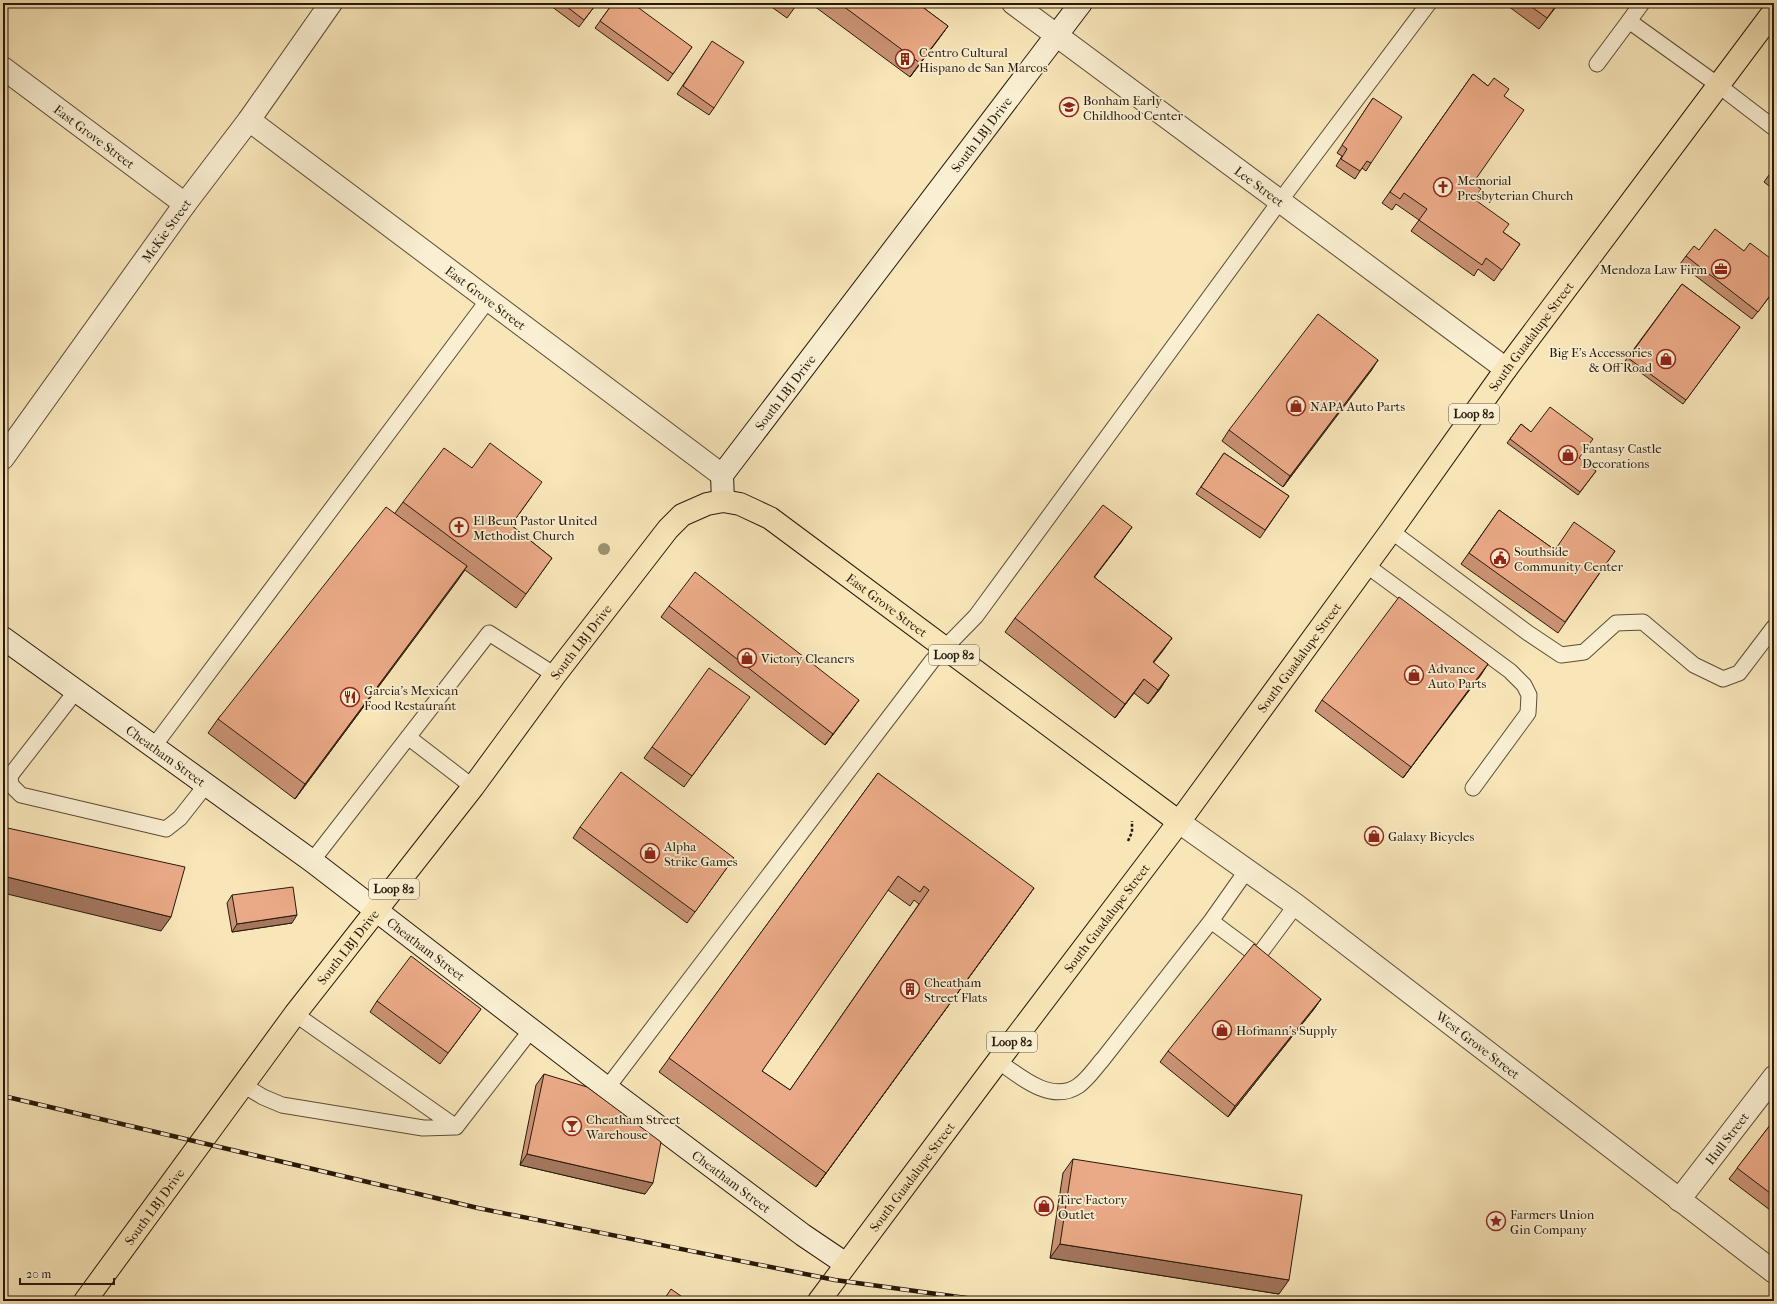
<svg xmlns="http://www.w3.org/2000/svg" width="1777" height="1304" viewBox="0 0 1777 1304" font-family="'IM FELL French Canon',serif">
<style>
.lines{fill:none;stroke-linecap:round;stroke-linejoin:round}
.lane-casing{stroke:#5c4c36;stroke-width:17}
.street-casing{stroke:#5c4c36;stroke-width:24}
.secondary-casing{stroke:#28190a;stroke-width:24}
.primary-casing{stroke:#28190a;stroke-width:24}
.path{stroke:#28190a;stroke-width:2.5;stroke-dasharray:3 2;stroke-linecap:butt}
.lane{stroke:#faefd2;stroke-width:15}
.street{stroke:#faefd2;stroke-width:22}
.secondary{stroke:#faefd2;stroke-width:22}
.primary{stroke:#f8e6b9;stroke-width:22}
.rail-casing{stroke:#28190a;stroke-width:4.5}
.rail{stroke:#faefd2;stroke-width:3;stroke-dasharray:9;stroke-linecap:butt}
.tree{fill:#9d926f}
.wall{fill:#ca9274;stroke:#28190a;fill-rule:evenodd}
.shaded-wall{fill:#a4775e;stroke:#28190a}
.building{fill:#ebaa87;stroke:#28190a;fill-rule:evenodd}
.labels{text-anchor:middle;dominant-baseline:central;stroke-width:3.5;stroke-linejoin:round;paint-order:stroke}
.shield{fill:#faefd2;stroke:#675946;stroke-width:1}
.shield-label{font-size:12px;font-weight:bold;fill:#28190a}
.poi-label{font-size:13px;fill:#28190a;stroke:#faefd2;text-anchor:start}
.street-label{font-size:13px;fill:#28190a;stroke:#faefd2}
</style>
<rect width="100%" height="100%" fill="#f8e6b9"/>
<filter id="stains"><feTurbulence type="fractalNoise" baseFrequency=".005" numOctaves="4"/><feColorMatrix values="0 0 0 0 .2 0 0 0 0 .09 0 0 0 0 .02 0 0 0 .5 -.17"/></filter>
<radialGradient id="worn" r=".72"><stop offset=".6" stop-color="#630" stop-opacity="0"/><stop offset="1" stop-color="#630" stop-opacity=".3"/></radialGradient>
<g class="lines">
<!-- lane casing -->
<g class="lane-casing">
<path id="lane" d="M1642,3L1629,21L1718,85L1774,128
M1597,64L1629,21
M1391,531L1528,633L1561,655L1584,652L1616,623L1643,622L1694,665L1723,679L1739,673L1774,627
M1366,565L1510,671L1524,685L1529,695L1528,713L1473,788
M76,691L10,776L11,785L21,795L166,829L180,818L206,785
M408,737L473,787
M154,746L488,300
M312,861L489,633L555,675
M1211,921L1258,956L1296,905
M295,1014L456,1127
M998,1061C1019,1076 1051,1104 1078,1086C1088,1079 1095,1068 1103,1059L1211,921L1247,870
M243,1085L263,1097L282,1105L423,1128L456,1127L531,1030
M607,1088L932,661L976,616L1280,201L1429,3"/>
</g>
<!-- street casing -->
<g class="street-casing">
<g id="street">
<path id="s1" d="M1013,3L1506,369"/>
<path id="s2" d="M3,68L185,204"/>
<path id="s3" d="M249,120L722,475"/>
<path id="s4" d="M3,458L185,204L249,120L331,3"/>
<path id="s5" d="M1179,822L1296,905L1774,1272"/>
<path id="s6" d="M1679,1200L1774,1077"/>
</g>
</g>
<!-- secondary casing -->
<g class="secondary-casing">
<g id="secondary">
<path id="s7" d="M723,501L722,475L1081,3"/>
<path id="s8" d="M3,638L312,861L607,1088L803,1235L846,1264"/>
</g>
</g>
<!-- primary casing -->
<g class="primary-casing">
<g id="primary">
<path id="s9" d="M85,1301L295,1014L473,787L555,675L668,529L682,515L707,504L723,501L740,504L770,518L1179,822"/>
<path id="s10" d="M819,1301L998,1061L1179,822L1391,531L1506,369L1774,11"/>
</g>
</g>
<!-- path -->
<path class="path" d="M1128,841L1132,832V821"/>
<!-- lane -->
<use href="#lane" class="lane"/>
<!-- street -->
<use href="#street" class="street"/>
<!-- secondary -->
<use href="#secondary" class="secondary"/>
<!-- primary -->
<use href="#primary" class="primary"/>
<!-- rail casing -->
<g class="rail-casing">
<path id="rail" d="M3,1096L478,1208L835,1280L988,1301"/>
</g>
<!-- rail -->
<use href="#rail" class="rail"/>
</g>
<!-- trees -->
<circle class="tree" cx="604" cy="549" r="6"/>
<!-- wall -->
<path class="wall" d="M547,3H597L579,27Z
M613,3L692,47L668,81L595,28Z
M766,3H798L787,18Z
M810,3H917L948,26L910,77Z
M1504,3H1559L1539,29Z
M707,49L714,108L709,115L677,94Z
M1473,74L1488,86L1504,96L1473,183L1474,199L1503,232L1520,244L1494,281L1478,269L1474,276L1411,231L1419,220L1396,204L1392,210L1382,203Z
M1373,98L1371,163L1366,171L1362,168L1355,179L1336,166L1342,156L1337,153Z
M1774,168V190L1764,182Z
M1699,250L1744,251L1774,291L1752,319L1680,264L1686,256Z
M1682,284L1740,327L1683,404L1625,361Z
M1378,360L1283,487L1222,441L1229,430Z
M1521,424L1531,432L1579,458L1596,471L1578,495L1507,443Z
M1224,453L1289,496L1260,538L1196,494Z
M472,468L532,496L511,525L552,558L516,608L465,570L295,799L208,733L218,719L395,513L403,502Z
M1499,510L1555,550L1615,551L1558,633L1461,564Z
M1122,541L1094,577L1172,638L1153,663L1169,675L1160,689L1148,704L1134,693L1115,718L1005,632L1015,618Z
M669,606L851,711L825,745L661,617Z
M1488,664L1403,778L1315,711L1322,700Z
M742,708L684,787L644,758L652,747Z
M878,773L1024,902L816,1187L659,1072ZM888,890L910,906L914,900L919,904L790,1090L762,1071Z
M580,827L734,858L687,923L573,838Z
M232,895L292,923L232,932L227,903Z
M1321,999L1314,1009L1228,1117L1160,1062L1168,1051Z
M377,1001L481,1009L440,1064L370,1012Z
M544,1074L645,1194L520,1165L536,1085Z
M1774,1120V1213L1729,1179Z
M1073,1159L1279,1294L1050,1258L1063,1173Z"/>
<!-- shaded-wall -->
<path class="shaded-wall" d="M948,26L938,40L910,77L920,63Z
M1378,360L1371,371L1283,487L1290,476Z
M1132,527L1122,541L1084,591L1094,577Z
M467,566L458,580L295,799L305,784Z
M1172,638L1162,652L1143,676L1153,662Z
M1488,664L1481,675L1403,778L1411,767Z
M1169,675L1160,689L1148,704L1158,690Z
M1144,679L1134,693L1115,718L1125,704Z
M859,700L851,711L825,745L833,734Z
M3,876L171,917L161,931L3,893Z
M1034,888L1024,902L816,1187L826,1173Z
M297,915L292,923L232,932L237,924Z
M1321,999L1314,1009L1228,1117L1235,1106Z
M527,1154L653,1183L645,1194L520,1165Z
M1060,1244L1289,1280L1279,1294L1050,1258Z"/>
<!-- building -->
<path class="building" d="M562,3H597L584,20Z
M613,3H632L692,47L673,74L600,21Z
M839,3H917L948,26L920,63Z
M1526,3H1558L1547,18Z
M712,41L744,62L714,108L683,86Z
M1473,74L1488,86L1494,78L1509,89L1504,96L1524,110L1473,183L1481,189L1474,199L1509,224L1503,232L1520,244L1502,270L1486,258L1482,265L1419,220L1427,209L1404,193L1400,199L1390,192Z
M1373,98L1402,117L1371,163L1367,161L1360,171L1341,159L1347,149L1342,145Z
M1774,168V173L1772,171Z
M1715,229L1744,251L1750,243L1774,261V290L1758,312L1686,256L1694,246L1699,250Z
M1682,284L1740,327L1686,400L1628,358Z
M1318,314L1378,360L1290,476L1229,430Z
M1550,407L1593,439L1579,458L1596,471L1580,492L1510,439L1521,424L1531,432Z
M490,443L542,482L511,525L552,558L526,594L403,502L444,448L472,468Z
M1224,453L1289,496L1265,530L1201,487Z
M1103,505L1132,527L1094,577L1172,638L1153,662L1169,675L1158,690L1144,679L1125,704L1015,618Z
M386,507L467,566L305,784L218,719Z
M1499,510L1555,550L1574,522L1615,551L1565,622L1469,553Z
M695,572L859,700L833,734L669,606Z
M1399,597L1488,664L1411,767L1322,700Z
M709,668L750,697L692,776L652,747Z
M621,772L734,858L695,912L580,827Z
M878,773L1034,888L826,1173L669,1058ZM898,876L920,892L924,886L929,890L790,1090L762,1071Z
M3,827L185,867L171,917L3,876Z
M293,887L297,915L237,924L232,895Z
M1254,944L1321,999L1235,1106L1168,1051Z
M411,956L481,1009L448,1053L377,1001Z
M544,1074L587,1087L661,1142L653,1183L527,1154Z
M1774,1120V1196L1737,1168Z
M1073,1159L1302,1195L1289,1280L1060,1244Z
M671,1289L688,1301H663Z"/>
<!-- icons -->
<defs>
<g id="building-ring" transform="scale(1)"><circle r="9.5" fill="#faefd2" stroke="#8f2418" stroke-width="1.5"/><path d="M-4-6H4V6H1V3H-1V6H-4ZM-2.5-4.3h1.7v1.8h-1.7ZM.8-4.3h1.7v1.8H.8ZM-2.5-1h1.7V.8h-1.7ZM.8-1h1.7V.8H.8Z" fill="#8f2418"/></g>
<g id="school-ring" transform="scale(1)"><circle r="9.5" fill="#faefd2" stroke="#8f2418" stroke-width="1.5"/><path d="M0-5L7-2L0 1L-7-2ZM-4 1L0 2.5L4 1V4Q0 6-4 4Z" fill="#8f2418"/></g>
<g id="church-ring" transform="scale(1)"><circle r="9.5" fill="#faefd2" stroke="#8f2418" stroke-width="1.5"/><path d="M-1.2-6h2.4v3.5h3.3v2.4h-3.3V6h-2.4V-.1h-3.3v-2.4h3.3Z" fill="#8f2418"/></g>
<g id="office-ring" transform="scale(1)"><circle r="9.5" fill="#faefd2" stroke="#8f2418" stroke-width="1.5"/><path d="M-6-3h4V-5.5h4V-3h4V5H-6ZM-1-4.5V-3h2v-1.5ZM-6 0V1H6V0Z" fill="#8f2418"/></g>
<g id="shop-ring" transform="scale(1)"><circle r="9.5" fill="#faefd2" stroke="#8f2418" stroke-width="1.5"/><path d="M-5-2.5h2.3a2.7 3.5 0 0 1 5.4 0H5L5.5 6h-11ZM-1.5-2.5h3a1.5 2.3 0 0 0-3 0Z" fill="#8f2418"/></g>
<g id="civic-ring" transform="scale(1)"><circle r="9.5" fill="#faefd2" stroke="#8f2418" stroke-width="1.5"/><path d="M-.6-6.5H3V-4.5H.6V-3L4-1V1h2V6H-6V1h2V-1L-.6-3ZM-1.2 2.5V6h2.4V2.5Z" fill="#8f2418"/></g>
<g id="restaurant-ring" transform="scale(1)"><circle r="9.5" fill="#faefd2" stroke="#8f2418" stroke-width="1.5"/><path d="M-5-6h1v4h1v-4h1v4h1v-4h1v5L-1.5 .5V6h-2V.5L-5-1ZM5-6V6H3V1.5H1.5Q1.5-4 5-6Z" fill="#8f2418"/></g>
<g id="bar-ring" transform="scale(1)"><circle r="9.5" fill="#faefd2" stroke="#8f2418" stroke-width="1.5"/><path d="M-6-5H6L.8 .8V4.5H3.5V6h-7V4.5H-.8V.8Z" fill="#8f2418"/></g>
<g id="sight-ring" transform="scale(1)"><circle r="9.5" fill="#faefd2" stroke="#8f2418" stroke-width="1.5"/><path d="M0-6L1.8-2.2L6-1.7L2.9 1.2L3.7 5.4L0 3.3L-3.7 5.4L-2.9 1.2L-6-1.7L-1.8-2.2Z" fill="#8f2418"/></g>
</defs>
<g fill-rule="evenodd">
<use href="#building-ring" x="905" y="59"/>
<use href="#school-ring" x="1069" y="107"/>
<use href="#church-ring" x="1443" y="187"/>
<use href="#office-ring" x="1721" y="269"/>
<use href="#shop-ring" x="1666" y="359"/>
<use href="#shop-ring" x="1296" y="406"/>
<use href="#shop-ring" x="1568" y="455"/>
<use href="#church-ring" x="459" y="527"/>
<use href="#civic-ring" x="1500" y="558"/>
<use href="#shop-ring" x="747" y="658"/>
<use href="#shop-ring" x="1414" y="675"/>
<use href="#restaurant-ring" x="350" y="697"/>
<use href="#shop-ring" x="1374" y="836"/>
<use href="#shop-ring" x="650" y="853"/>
<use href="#building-ring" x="910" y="989"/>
<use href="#shop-ring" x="1222" y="1030"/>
<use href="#bar-ring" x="572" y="1126"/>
<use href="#shop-ring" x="1044" y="1206"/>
<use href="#sight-ring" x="1496" y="1221"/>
</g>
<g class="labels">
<!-- shield labels -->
<g class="shield">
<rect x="1449" y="404" width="50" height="20" rx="3"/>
<rect x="929" y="645" width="50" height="20" rx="3"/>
<rect x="369" y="879" width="50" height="20" rx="3"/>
<rect x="987" y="1032" width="50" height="20" rx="3"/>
</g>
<g class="shield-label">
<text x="1474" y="414">Loop 82</text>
<text x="954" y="655">Loop 82</text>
<text x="394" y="889">Loop 82</text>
<text x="1012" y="1042">Loop 82</text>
</g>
<!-- poi labels -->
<g class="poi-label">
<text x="919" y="52">Centro Cultural<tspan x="919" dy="15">Hispano de San Marcos</tspan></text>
<text x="1083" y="100">Bonham Early<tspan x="1083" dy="15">Childhood Center</tspan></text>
<text x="1457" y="180">Memorial<tspan x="1457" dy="15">Presbyterian Church</tspan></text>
<text x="1707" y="269" text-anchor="end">Mendoza Law Firm</text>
<text x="1652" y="352" text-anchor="end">Big E's Accessories<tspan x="1652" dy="15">&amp; Off Road</tspan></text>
<text x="1310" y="406">NAPA Auto Parts</text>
<text x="1582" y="448">Fantasy Castle<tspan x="1582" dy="15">Decorations</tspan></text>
<text x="473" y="520">El Beun Pastor United<tspan x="473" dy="15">Methodist Church</tspan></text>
<text x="1514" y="551">Southside<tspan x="1514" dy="15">Community Center</tspan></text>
<text x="761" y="658">Victory Cleaners</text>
<text x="1428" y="668">Advance<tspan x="1428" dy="15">Auto Parts</tspan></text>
<text x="364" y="690">Garcia's Mexican<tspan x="364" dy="15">Food Restaurant</tspan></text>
<text x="1388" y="836">Galaxy Bicycles</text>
<text x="664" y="846">Alpha<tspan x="664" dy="15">Strike Games</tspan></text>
<text x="924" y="982">Cheatham<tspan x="924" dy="15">Street Flats</tspan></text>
<text x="1236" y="1030">Hofmann's Supply</text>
<text x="586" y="1119">Cheatham Street<tspan x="586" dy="15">Warehouse</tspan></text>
<text x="1058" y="1199">Tire Factory<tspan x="1058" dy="15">Outlet</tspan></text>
<text x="1510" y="1214">Farmers Union<tspan x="1510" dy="15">Gin Company</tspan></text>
</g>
<!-- street labels -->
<g class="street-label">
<text stroke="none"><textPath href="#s7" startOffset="454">South LBJ Drive</textPath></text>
<text stroke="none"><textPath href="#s2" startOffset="114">East Grove Street</textPath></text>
<text stroke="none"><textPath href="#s1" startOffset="307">Lee Street</textPath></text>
<text stroke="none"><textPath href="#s4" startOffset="280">McKie Street</textPath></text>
<text stroke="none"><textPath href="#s3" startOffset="296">East Grove Street</textPath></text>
<text stroke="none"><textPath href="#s10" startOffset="1199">South Guadalupe Street</textPath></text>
<text stroke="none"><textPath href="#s7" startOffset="130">South LBJ Drive</textPath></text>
<text stroke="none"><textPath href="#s9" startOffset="1227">East Grove Street</textPath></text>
<text stroke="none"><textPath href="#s9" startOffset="825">South LBJ Drive</textPath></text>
<text stroke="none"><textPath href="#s10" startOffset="803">South Guadalupe Street</textPath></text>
<text stroke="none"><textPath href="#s8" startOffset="201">Cheatham Street</textPath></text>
<text stroke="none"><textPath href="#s10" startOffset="479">South Guadalupe Street</textPath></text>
<text stroke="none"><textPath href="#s9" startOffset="441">South LBJ Drive</textPath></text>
<text stroke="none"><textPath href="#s8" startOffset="525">Cheatham Street</textPath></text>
<text stroke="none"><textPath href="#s5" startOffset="373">West Grove Street</textPath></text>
<text stroke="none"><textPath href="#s6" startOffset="78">Hull Street</textPath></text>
<text stroke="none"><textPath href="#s10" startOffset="155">South Guadalupe Street</textPath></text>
<text stroke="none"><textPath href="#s8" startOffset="909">Cheatham Street</textPath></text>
<text stroke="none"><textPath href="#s9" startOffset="117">South LBJ Drive</textPath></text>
</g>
</g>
<!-- margin -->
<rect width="1777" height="1304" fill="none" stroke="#f8e6b9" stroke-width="16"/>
<rect x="4" y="4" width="1769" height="1296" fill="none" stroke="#28190a" stroke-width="2"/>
<rect x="8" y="8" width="1761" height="1288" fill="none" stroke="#28190a"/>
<!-- scale -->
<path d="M20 1278v6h94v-6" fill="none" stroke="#28190a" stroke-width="2"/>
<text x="26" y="1278" font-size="12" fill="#28190a" stroke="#faefd2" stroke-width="3" paint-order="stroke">20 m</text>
<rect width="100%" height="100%" filter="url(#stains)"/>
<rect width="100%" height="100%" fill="url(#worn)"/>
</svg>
